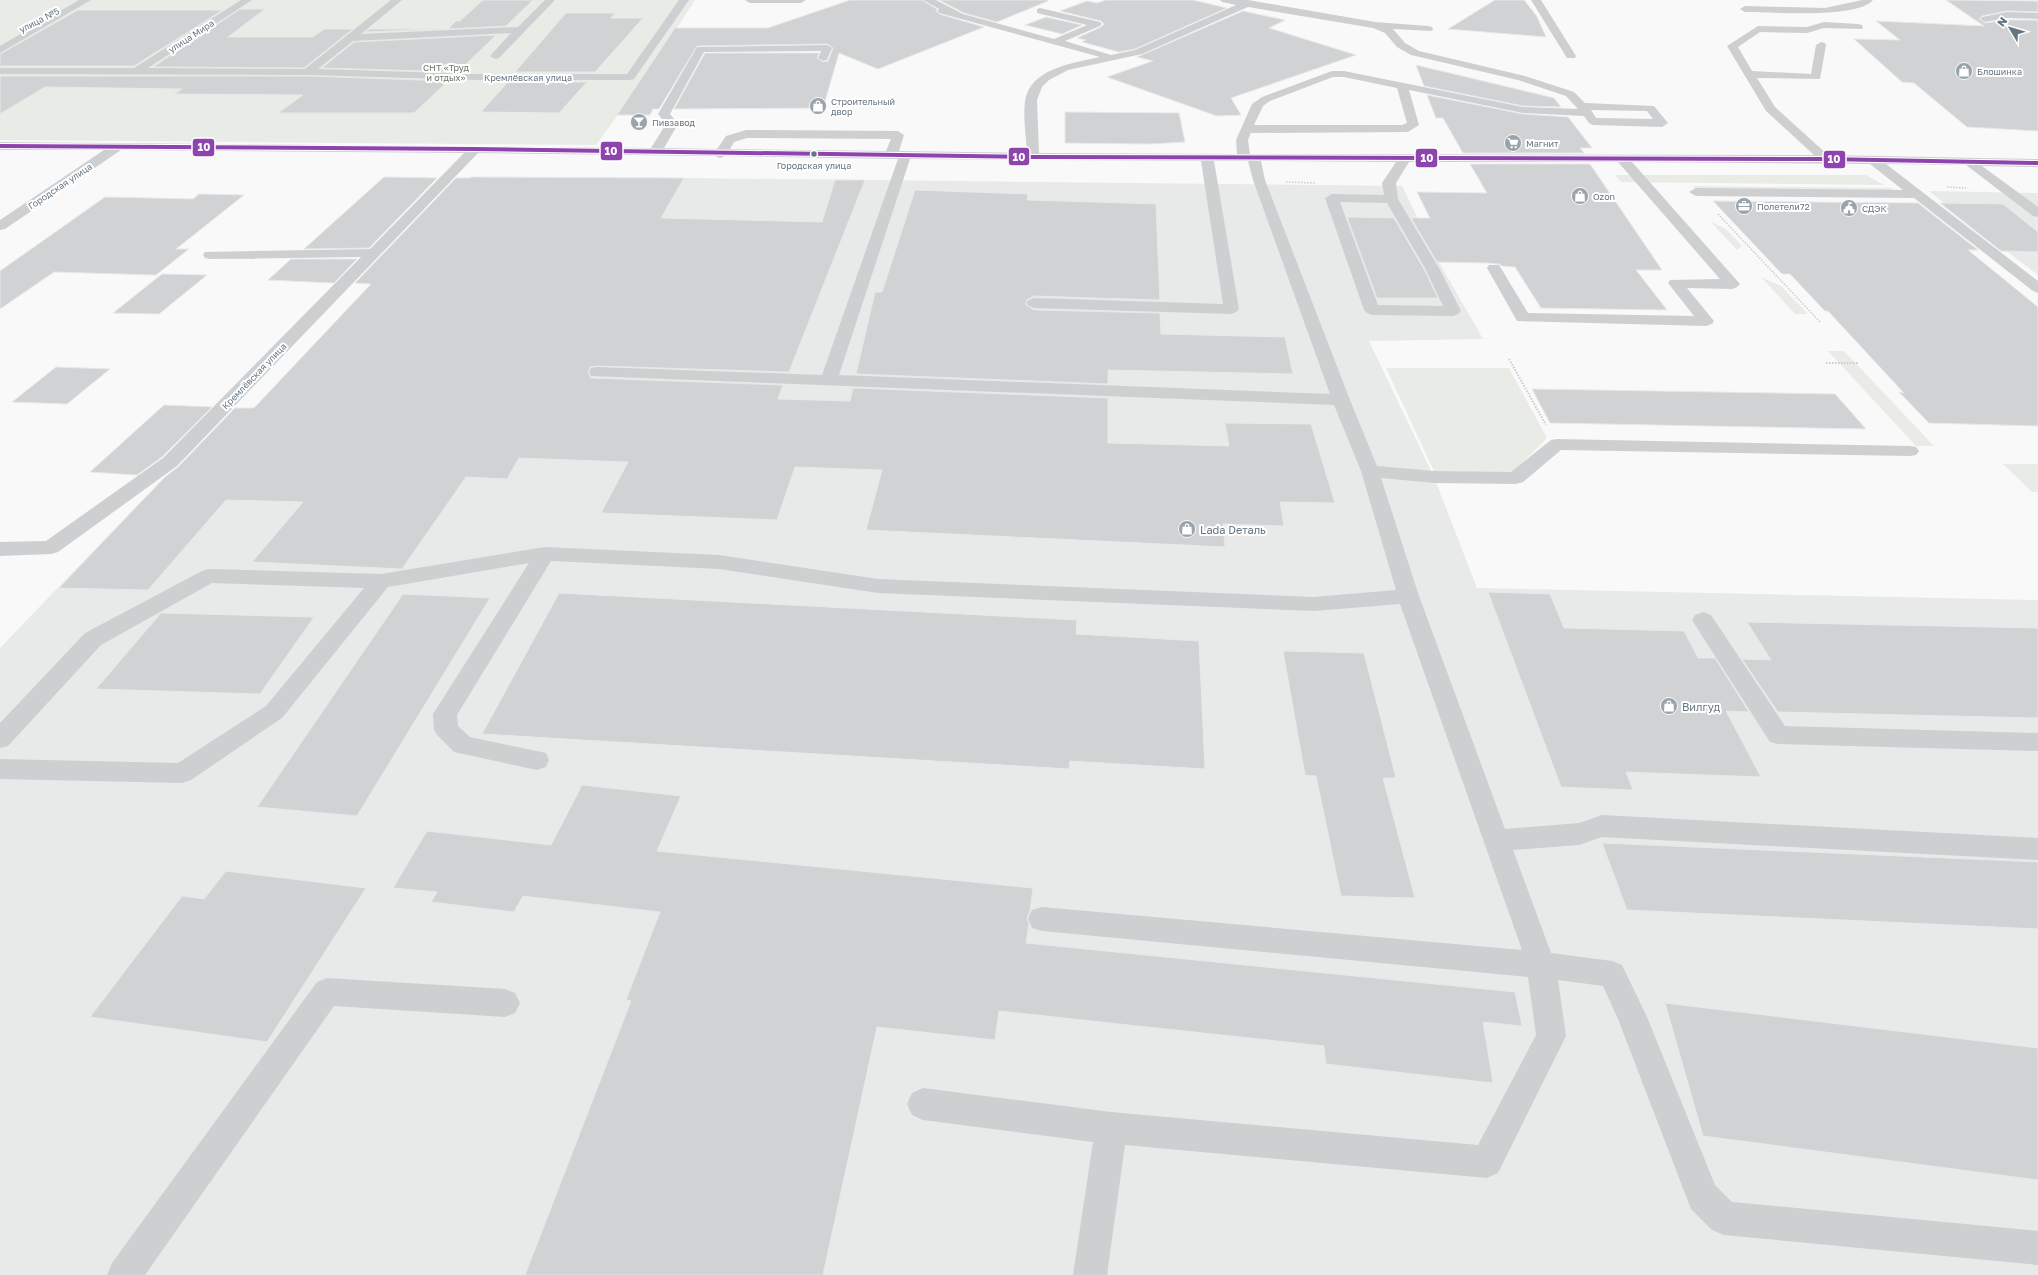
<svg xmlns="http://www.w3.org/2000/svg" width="2038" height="1275" viewBox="0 0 2038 1275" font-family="'Golos Text',sans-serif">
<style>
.built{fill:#e8e9e9}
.green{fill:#e8ebe6}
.building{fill:#d0d2d3;stroke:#e8e8e8}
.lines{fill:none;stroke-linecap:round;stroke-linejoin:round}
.path-far1{stroke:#cbcccd;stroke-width:1.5;stroke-dasharray:1.5 1.5;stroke-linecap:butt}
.path{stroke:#cbcccd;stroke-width:2;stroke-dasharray:1.5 1.5;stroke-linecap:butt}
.minor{fill:#cecfd0;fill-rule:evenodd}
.bus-1-casing{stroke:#fff;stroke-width:6}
.bus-1{stroke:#8e44ad;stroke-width:4}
.bus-dot{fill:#657683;stroke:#fff;stroke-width:1.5}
.labels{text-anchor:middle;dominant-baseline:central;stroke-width:4;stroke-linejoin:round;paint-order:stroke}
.far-street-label{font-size:9px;fill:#657683;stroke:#fff}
.far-park-label{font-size:9px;fill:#687a64;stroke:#fff}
.far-poi-label{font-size:9px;fill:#657683;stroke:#fff;text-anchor:start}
.far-bus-label{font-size:9px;fill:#657683;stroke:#fff}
.poi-label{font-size:11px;fill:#657683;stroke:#fff;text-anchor:start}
.line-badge{stroke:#fff;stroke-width:1.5}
.badge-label{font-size:11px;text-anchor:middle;font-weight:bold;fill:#fff}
</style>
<rect width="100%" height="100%" fill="#f9f9f9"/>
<!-- built -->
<path class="built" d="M684,178L1402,186L1440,264L1483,339L1369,341L1434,477L1477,588L2038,600V1275H0V648L146,496L182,468L507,478Z
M1929,191L2038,193V275L1944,203Z"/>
<!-- green -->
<path class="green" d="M0,0H695L641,83L596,145L0,140Z
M1615,175H1866L1884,185L1621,182Z
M1693,186L1891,188L1897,192L1697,190Z
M1711,222L1726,229L1742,246L1737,250Z
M1761,277L1781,286L1808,314H1795Z
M1828,351H1844L1934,446H1916Z
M1386,368H1509L1547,438L1512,473L1434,471Z
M2003,464H2038V492H2032Z"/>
<!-- building -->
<path class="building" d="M483,0H533L506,26L448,29L456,21H460Z
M850,0H922L937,9L936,11L939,14L984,27L878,69L839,53L823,108L674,109L705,53H819L817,58L823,62L828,61L833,48L827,44L697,46L659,109H653L650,115H617L675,28H768Z
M939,0H1047L1048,1L997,22L964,13Z
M1106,0H1193L1227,8L1135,49L1119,52L1082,42L1086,40L1077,38L1101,27L1104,24L1101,21L1060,11L1087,1L1097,3Z
M1495,0H1524L1536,15L1546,37L1448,29Z
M1946,0L2038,1V12L2007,11L1982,16L1979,19L1985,23L2007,20H2038V131L1967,127L1914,83L1902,82L1854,39L1900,40L1876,21L1984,26Z
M240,9H265L228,37H313L324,29H353L304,68L153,67Z
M78,10H223L134,66H0V54Z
M1243,11L1285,20L1269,28L1356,55L1231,98L1241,115L1217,116L1107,77L1153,61L1137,57Z
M566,13H615L611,18H643L595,72H515Z
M1046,17L1082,25L1062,34L1025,25Z
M369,29H442L365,32Z
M496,35L458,72L322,68L354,42Z
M1416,65L1554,98L1561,107L1523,106L1424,86Z
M0,76H308L448,81L414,113H278L303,95L174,94L182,89L45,87L0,114Z
M508,82H587L559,113L481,112Z
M1427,95L1523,114L1568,117L1592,148H1580L1584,153H1463L1443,118H1436Z
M1065,112L1179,113L1185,142L1150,144L1065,143Z
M1470,164H1590L1662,270H1636L1667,310L1541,308L1515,267L1502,266L1499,264L1488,263L1437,262L1411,218H1430L1417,192L1487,193Z
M384,177L437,178L369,248L304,249Z
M471,177L684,178L661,218L822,222L835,180H865L789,372L597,366L590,367L588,373L591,378L783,385L778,399L850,401L853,388L1108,398V443L1229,446L1225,423L1311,424L1335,503L1280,502L1284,526L1223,524L1225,547L866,530L882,470L795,467L777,520L601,513L628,462L519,458L507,479L466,477L402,569L252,562L303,502L226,500L148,590L59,588L165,477L178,467L235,408H254L371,284L355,283L456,178H470Z
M915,190L1028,194L1027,200L1156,204L1160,300L1034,296L1028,299L1025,304L1034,310L1160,313L1161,334L1285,337L1293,374L1108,370V384L856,374L875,292H882Z
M199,194L244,195L176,249H189L156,275L54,272L0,309V271L105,197L193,199Z
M1713,201L1918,203L1978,250H1968L2038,307V426L1929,423L1899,392L1904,393L1828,311H1825L1790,274H1782Z
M1940,203L2003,204L2038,232V252L2001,251Z
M1347,217L1394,218L1424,269L1438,298H1377Z
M291,259H357L334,283L268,280Z
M162,274L207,275L159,314L113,313Z
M56,367L110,369L67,404L12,402Z
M1532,389L1835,394L1866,429L1550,423Z
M164,405L212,407L162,457L137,475L90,472Z
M1488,592L1550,594L1564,628L1684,631L1698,658H1715L1749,712L1726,711L1761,777L1626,772L1633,790L1561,787Z
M559,593L1077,620L1076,634L1199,641L1205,769L1070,761L1069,769L482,734Z
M403,594L490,598L357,816L257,807Z
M161,613L314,617L260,694L96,689Z
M1747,622L2038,628V718L1778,712L1742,659L1771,660Z
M1283,651L1364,653L1396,778H1383L1415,898L1341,896L1316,776L1305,775Z
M582,785L681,796L657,851L1033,888L1030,911L1027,918L1029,924L1026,943L1515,992L1522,1026L1483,1022L1493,1083L1326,1064L1324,1046L999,1011L995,1040L877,1027L823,1275H525L631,1001L626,1000L660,912L523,896L514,912L431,902L437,892L393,888L427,831L551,845Z
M1602,843L2038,862V929L1627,910Z
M226,871L366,888L267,1042L90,1017L182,896L204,899Z
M1665,1003L2038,1048V1180L1703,1136Z"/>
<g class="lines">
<!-- path-far1 -->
<path class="path-far1" d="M1286,182L1315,183
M1947,187L1966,188
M1718,214L1821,323"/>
<!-- path -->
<path class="path" d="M1509,359L1546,425
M1826,363H1859"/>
<!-- minor -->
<path class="minor" d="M79,0H91L0,53V46Z
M241,0H252L148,68L305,69L391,0H402L361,34L518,27L545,0H555L499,58L495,59L490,56L511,33L353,41L318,69L476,74H627L679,0H689L634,79L630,80H476L308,75L0,74V68H134Z
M745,0H806L801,3H750Z
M923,0H936L963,14L1054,39L1087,25L1037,13V9L1040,8L1100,22L1102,24L1100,26L1065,41L1111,55L1135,50L1236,5L1222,2L1220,0H1248L1375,22L1428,26L1432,27L1433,29L1432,31L1393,29L1405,43L1419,51L1525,76L1574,92L1585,103L1654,106L1668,123L1662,127L1593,125L1589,123L1584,116L1523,113L1409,90L1419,125L1408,132L1251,133L1248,140L1250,154L1814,155L1766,111L1727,46L1758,26L1807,27L1824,22L1858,24L1862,25L1863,27L1862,29L1824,28L1807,33L1760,32L1738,47L1752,71L1811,74L1816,45L1821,42L1825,43L1826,45L1820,79L1757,78L1775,107L1828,155L2038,159V167L1982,166L2038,207V217L2033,216L1966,165L1886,164L2038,281V293L2033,291L1914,198L1696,196L1689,192L1696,188L1903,190L1870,164L1632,162L1740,284L1737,287L1732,289L1687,288L1714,321L1712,324L1706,326L1517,321L1487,268L1489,265H1499L1528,313L1694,316L1668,283L1670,280L1720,279L1618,162H1409L1396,183L1398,199L1439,268L1461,311L1458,314L1453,316L1372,315L1367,313L1364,310L1325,198L1332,194L1384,195L1382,183L1396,162L1261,161L1265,180L1350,400L1377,466L1434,471L1511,472L1551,440L1557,439L1910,446L1916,447L1919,451L1916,455L1910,456L1561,450L1523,482L1516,484L1434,483L1381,478L1419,596L1505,829L1579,823L1602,815L2038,838V860L1602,837L1579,845L1513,850L1551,953L1612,961L1622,965L1647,1017L1715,1185L1732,1202L2038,1231V1265L1724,1235L1712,1230L1691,1209L1618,1019L1603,986L1558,980L1566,1036L1498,1173L1487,1178L1125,1145L1107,1275H1073L1093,1142L923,1120L912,1115L907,1104L912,1093L923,1088L1111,1112L1478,1145L1536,1035L1528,977L1042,931L1032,928L1028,919L1032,910L1042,907L1522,950L1400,604L1314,611L878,593L719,569L551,561L457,715L458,726L470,737L546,753L549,760L546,767L537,770L454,752L438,736L434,730L433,714L529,563L388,587L282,718L191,780L182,783L0,779V759L178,763L266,706L364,588L212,583L101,645L8,746L0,748V723L85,633L202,571L209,569L381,574L545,547L719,555L878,579L1314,597L1396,590L1361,471L1334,405L591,376L589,372L591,368L597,367L822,375L898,159L725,156L720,158L715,156L478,153L177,466L58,552L51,554L0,556V542L46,541L163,458L361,257L210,259L205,258L203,255L205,252L370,249L464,153L121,150L5,229L0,230V220L104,150H0V142L651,148L666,124L658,114L697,47L827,45L832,48L827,60L823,61L818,58L821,51L704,52L670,114L678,124L664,148L717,149L726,136L746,130L898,131L904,135L899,151L1027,153C1026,136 1023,118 1025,101C1030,68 1074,63 1100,57L939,13L937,11L939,9ZM1248,7L1373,28L1385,33L1397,47L1411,55L1518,80L1566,96L1578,109L1523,107L1344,71H1332L1262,97L1252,104L1236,140L1237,154L1039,153L1037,100L1042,87L1049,80L1068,70L1142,54ZM1333,77H1344L1397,88L1407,123L1402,125H1254L1263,106L1270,101ZM1591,110L1647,111L1653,119L1596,118ZM747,138L891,139L886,151L730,149L734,142ZM910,159L1201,161L1223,304L1034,298L1029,300L1026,303L1029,306L1034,308L1231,314L1236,312L1239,309L1214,161H1248L1253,180L1330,394L839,375ZM1340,202L1387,203L1425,268L1443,306L1378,305Z
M1531,0H1541L1576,56L1575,58H1567Z
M1862,0H1873C1857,19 1770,12 1745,12L1740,9L1745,6L1825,8Z
M2007,12L2038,13V19L2007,18L1985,22L1980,19L1982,17Z
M1703,612L1711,615L1785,726L2038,733V751L1778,744L1770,742L1692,620L1695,615Z
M327,978L505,989L515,993L520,1003L515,1013L505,1017L334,1006L145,1275H107L112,1263L317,982Z"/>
<!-- bus-1 casing -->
<g class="bus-1-casing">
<path id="bus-1" d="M0,146L475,149L1033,157L1825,159L2038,163"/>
</g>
<!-- bus-1 -->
<use href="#bus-1" class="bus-1"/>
</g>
<!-- icons -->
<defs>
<g id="shop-disc" transform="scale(0.9)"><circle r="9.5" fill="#99a4ac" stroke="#fff"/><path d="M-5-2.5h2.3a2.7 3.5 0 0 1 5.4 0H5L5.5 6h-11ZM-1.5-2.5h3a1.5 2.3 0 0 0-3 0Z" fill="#fff"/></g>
<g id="bar-disc" transform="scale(0.9)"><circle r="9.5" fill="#99a4ac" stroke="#fff"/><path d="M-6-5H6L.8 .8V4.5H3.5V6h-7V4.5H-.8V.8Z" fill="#fff"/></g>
<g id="supermarket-disc" transform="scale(0.9)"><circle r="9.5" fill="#99a4ac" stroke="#fff"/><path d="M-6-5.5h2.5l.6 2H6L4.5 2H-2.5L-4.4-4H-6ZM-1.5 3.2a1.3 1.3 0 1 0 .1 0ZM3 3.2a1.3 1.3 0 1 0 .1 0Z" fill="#fff"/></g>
<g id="office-disc" transform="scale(0.9)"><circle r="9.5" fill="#99a4ac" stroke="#fff"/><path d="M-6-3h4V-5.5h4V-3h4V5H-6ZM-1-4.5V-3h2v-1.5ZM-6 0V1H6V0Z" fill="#fff"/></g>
<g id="civic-disc" transform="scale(0.9)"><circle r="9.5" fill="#99a4ac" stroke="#fff"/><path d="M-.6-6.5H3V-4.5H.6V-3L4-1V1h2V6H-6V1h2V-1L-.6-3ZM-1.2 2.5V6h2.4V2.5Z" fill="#fff"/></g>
</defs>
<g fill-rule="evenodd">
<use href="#shop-disc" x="1964" y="71"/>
<use href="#shop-disc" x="818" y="106"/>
<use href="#bar-disc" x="639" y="122"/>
<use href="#supermarket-disc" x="1513" y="143"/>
<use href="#shop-disc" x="1580" y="196"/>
<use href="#office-disc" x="1744" y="206"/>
<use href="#civic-disc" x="1849" y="208"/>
<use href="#shop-disc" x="1187" y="529"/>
<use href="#shop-disc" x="1669" y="706"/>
</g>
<!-- markers -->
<circle class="bus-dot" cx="814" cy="154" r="3.5"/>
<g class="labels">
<!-- far-street labels -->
<g class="far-street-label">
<text transform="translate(39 20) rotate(-27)">улица №5</text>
<text transform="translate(191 36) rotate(-33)">улица Мира</text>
<text x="528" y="77">Кремлёвская улица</text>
<text transform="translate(60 186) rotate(-34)">Городская улица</text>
<text transform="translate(254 376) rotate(-46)">Кремлёвская улица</text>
</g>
<!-- far-park labels -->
<g class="far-park-label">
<text x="446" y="67">СНТ «Труд<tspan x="446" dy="10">и отдых»</tspan></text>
</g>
<!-- far-poi labels -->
<g class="far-poi-label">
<text x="1977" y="71">Блошинка</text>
<text x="831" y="101">Строительный<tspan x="831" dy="10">двор</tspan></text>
<text x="652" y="122">Пивзавод</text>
<text x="1526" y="143">Магнит</text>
<text x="1593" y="196">Ozon</text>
<text x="1757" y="206">Полетели72</text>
<text x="1862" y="208">СДЭК</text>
</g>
<!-- far-bus labels -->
<g class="far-bus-label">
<text x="814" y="165">Городская улица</text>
</g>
<!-- poi labels -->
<g class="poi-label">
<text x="1200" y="529">Lada Dеталь</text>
<text x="1682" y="706">Вилгуд</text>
</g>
</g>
<g class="line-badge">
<rect x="192" y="138" width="23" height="19" rx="4" fill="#8e44ad"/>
<rect x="600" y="141" width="23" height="20" rx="4" fill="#8e44ad"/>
<rect x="1008" y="147" width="22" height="19" rx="4" fill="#8e44ad"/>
<rect x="1415" y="148" width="23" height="20" rx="4" fill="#8e44ad"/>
<rect x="1823" y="150" width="23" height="19" rx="4" fill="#8e44ad"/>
</g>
<g class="badge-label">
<text x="204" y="151">10</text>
<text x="611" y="155">10</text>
<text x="1019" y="161">10</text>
<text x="1427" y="162">10</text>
<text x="1834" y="163">10</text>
</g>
<!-- north arrow -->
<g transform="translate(2010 28) rotate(308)" stroke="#ffffff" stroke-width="3" paint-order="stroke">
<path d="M0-3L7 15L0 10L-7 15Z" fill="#657683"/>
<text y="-6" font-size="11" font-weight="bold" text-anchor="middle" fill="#657683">N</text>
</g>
</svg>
